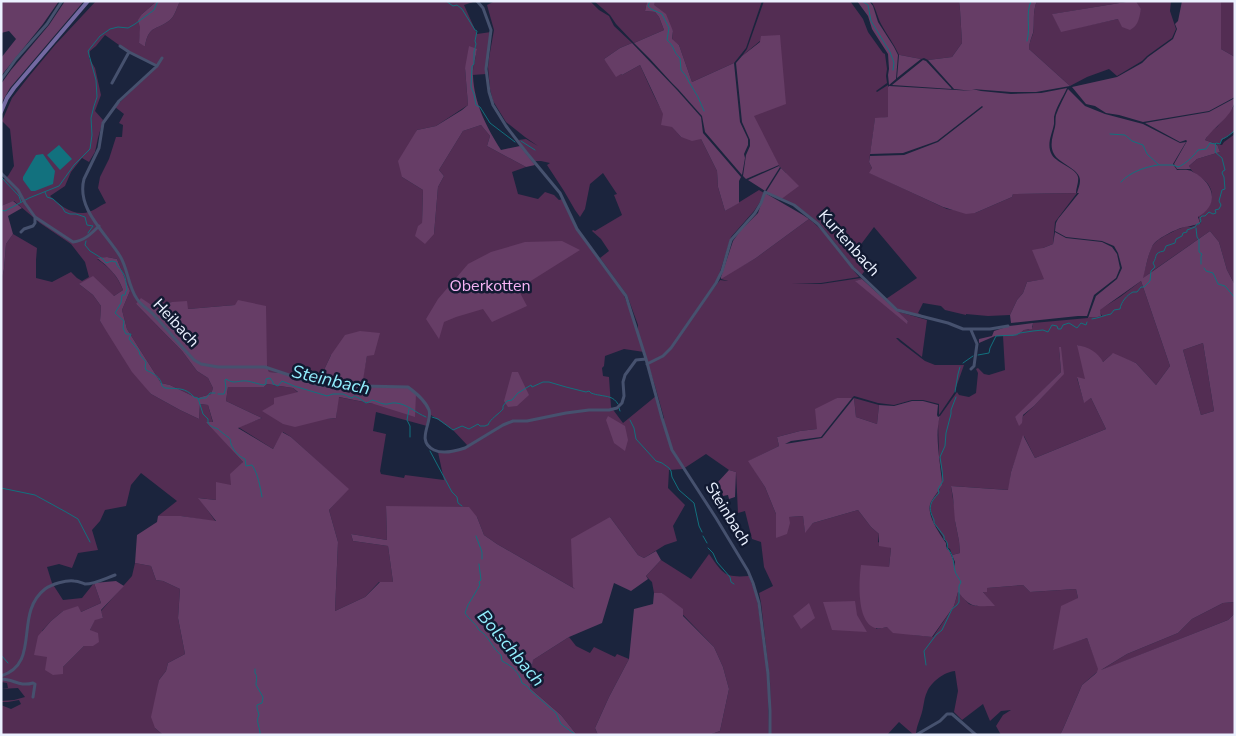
<svg xmlns="http://www.w3.org/2000/svg" width="1236" height="736" viewBox="0 0 1236 736" font-family="'Nunito Sans',sans-serif">
<style>
.green{fill:#532d53;fill-rule:evenodd}
.forest{fill:#663d66;fill-rule:evenodd}
.water{fill:#12717e}
.lines{fill:none;stroke-linecap:round;stroke-linejoin:round}
.stream{stroke:#12717e;stroke-width:1}
.minor{stroke:#46516e;stroke-width:3}
.major{stroke:#7369a2;stroke-width:4}
.labels{text-anchor:middle;dominant-baseline:central;stroke-width:5;stroke-linejoin:round;paint-order:stroke}
.street-label{font-size:16px;fill:#ebf1ff;stroke:#121a32}
.park-label{font-size:16px;fill:#f6b4f5;stroke:#121a32}
.water-label{font-size:18px;font-style:italic;fill:#93effe;stroke:#121a32}
</style>
<rect width="100%" height="100%" fill="#1b243d"/>
<!-- green -->
<path class="green" d="M96,1H157L142,14L139,43L145,46C149,24 157,31 170,20C175,16 177,7 180,1H476L464,5L477,34L491,32L486,74L472,75L477,49L465,68L468,105L436,126L417,130L402,177L423,190L422,223L434,234L438,187L444,176L439,170L463,131L481,125L490,136L487,146L526,167L512,172L518,194L538,199L545,192L554,195L559,200L563,199L574,225L623,293L638,331V325L627,295L600,258L609,251L601,239L592,231L593,230L595,231L622,215L614,195L617,194L603,173L590,184L585,209L580,217L575,210L564,191L547,165L550,163L541,161H534L518,140L526,139L538,146L525,137L506,122L493,101L490,89L488,67L489,58L494,30L487,5L495,1H590L599,10L609,16L614,26L632,43L620,48L604,59L622,75L640,65C652,91 661,115 681,137L701,139L717,171L718,187L725,211L759,190L764,193L760,202L754,211L731,237L719,275L708,296L720,280L728,281L721,279L724,276L756,258L809,219C827,232 844,259 859,277L821,283L792,284H821L861,278L862,279L856,281L907,323L908,321L896,311L927,320L922,357L898,338H896L900,342L925,361L935,365H964L954,393L939,415V404L923,400H912L894,405L878,403L854,396L852,398H837L817,429L800,431L777,437L779,446L749,461L765,487L776,514V538L789,517L803,516L805,532L813,523L858,510L871,527L879,534L878,542L891,548L889,567L876,629L887,627L914,635L933,637L954,606L958,592L969,604L975,606H994L983,592L987,588L1023,585L1030,592L1076,589L1078,598L1053,649L1087,638L1098,667V672L1127,654L1178,633L1192,619L1223,603L1235,602V613L1228,620L1097,672L1082,685L1063,729L1060,735H1001L996,726L1003,715L1011,710L1001,711L990,721L983,704L962,720L954,712L958,691L955,671C944,672 931,682 927,692C924,698 924,705 922,712C920,720 916,727 916,735H914L899,722L887,735H771L770,682L761,603L759,593L773,586L764,567L761,542L752,539L745,511L738,513L736,472L729,470L706,454L683,469L669,470L668,488L685,505L673,526L677,541L665,545L644,558L638,555L610,517L579,593L575,589L497,544L484,535L477,517L386,506L387,540L351,534L353,541L388,546L393,582H379L365,597L335,611L338,542L329,510L348,489L291,437L283,432L273,449L238,427L262,418L226,401L228,387H264L267,384L293,388L327,419L336,418L338,397L374,404L361,386L367,356L331,355L324,370L316,377L319,385L282,373L269,372L267,365L235,305L188,309L172,302L153,306L136,304L182,351L197,371L208,378L213,388L211,394L197,398L170,385L161,383L127,329L122,310L130,291L117,259L107,257L97,259C110,268 117,275 123,290L114,296L79,284L93,295L101,306L100,321L151,394L180,410L199,419L200,404L208,405L213,423L207,422L243,462L232,485L216,500L199,498L216,522L181,516H158L177,501L141,473L131,485L126,506L105,510L100,521L92,530L98,550L78,553L72,568L59,564L47,567L52,583L63,600L82,598L94,583L101,603L81,612L63,611L51,621L42,631L47,657L63,667L84,646H93L90,630L95,619L103,618L101,611L132,576L135,563L151,566L156,580L163,581L180,589L178,618L185,654L168,663L166,671L159,680L155,728L163,735H1V705L11,709L21,704L19,700L8,702H1V701L14,700L25,697L18,688L1,689L8,688L7,683L1,682V282L4,269L6,244L13,234L37,248L36,260V278L52,282L71,272L77,278L82,281L89,277L85,262L71,244L40,223L14,201L1,206V178L3,180L8,176L14,166L10,129L2,121L12,98L30,75L55,45ZM105,35L133,55L157,66L115,107L124,114L119,123L123,125L122,137H116L109,159L100,177L98,188L106,203C99,206 91,213 83,213C71,214 58,204 50,196L65,186L71,172L82,158L89,162L95,152L98,138L103,120L95,111L101,95L95,68L89,58L90,51L96,46ZM624,349L644,352L655,386L664,418L663,424L656,396L623,423L611,407L609,377L603,376L602,368L604,366L605,356ZM376,412L427,426L431,415L452,429L468,446L459,449L438,452L444,480L405,475L404,478L381,474L380,471L386,434L373,431Z
M594,1H647L645,11L655,12L659,17L664,30L634,43L616,24L610,15Z
M655,1H762L746,48L734,63L692,82L679,45L672,40L673,31L653,5Z
M764,1H850L863,19L868,32L883,53L885,54L887,69L886,76L887,83L876,91L877,92L888,85V117L875,119L869,162L872,168L870,173L947,209L975,213L1012,197L1013,194L1077,193L1055,222L1053,244L1043,248L1045,279L1027,282L1023,293L1017,300L1010,315L988,316L966,314V315L945,310L941,306L923,303L918,313L927,318L900,311L886,299L917,278L874,227L856,251L868,266L861,276L819,223L798,207L782,199L786,173L779,166L753,116L760,41L742,56L747,49Z
M871,1H959L960,10L962,43L952,57L928,60L924,58L921,59L900,55H899C894,44 887,35 881,24C877,16 876,8 871,1Z
M1037,1H1132L1053,14L1061,31L1118,19L1141,10L1136,1H1171L1170,11L1176,29L1172,38L1147,56L1142,61L1117,76L1109,69L1087,77L1070,86L1029,49C1029,43 1031,39 1033,34C1035,23 1032,12 1037,1Z
M1221,1H1235V57L1221,49Z
M1235,105V131L1222,140L1219,144L1217,143L1216,144L1205,140L1210,132L1217,127Z
M1235,134V285L1227,270L1219,242L1210,231L1154,270L1142,279C1145,272 1149,249 1153,245C1159,237 1178,229 1187,226L1191,227L1201,223L1199,220V216C1213,207 1217,191 1204,180C1198,175 1192,173 1189,166L1197,159L1220,152L1217,144L1222,145L1224,142Z
M1141,281L1170,366L1156,385L1136,363L1112,354L1103,362L1078,345L1086,380L1077,378L1084,402L1091,398L1106,429L1035,458L1024,436L1011,472L1009,490L951,486L955,512V521L959,541L960,553L952,555L950,549L948,548L947,543L938,529L933,521L930,507L931,502L940,489L942,473L939,456L938,423L940,416L957,392L959,395L969,397L976,393L978,373L976,369L978,368L984,374L989,375L1005,370L1003,336H1013L1019,334L1024,330H1028L1033,327V323L1088,318L1092,317L1102,316L1099,310L1120,297ZM1059,347L1063,374L1034,406L1023,416L1022,420L1015,418L1061,372Z
M1203,343L1214,411L1201,415L1183,350Z
M854,398L879,405L877,424L856,417Z
M709,554C723,573 723,578 749,576L757,598L766,664L768,683L769,735H709L720,731L729,689L723,667L714,647L662,593H654L652,582L646,576L661,560L691,579Z
M569,637L576,646L590,653L594,647L615,657L617,654L629,659L609,697L595,728L598,735H577L561,715L530,688L533,660Z"/>
<!-- forest -->
<path class="forest" d="M1,1H59L43,24L1,76V58L16,39L9,31L1,33Z
M65,1H84L10,88L1,104V84L11,70L49,25Z
M157,1H180C177,7 175,16 170,20C157,31 149,24 145,46H144L139,43L140,27L138,20L142,14Z
M647,1H655L654,5L666,14L673,31L672,39L679,45L692,82L734,63L740,122L748,139V145L744,154L745,158L742,175L705,132L702,116L678,89L671,82L650,59L634,43L664,30L659,17L655,12L645,11Z
M857,1H869L873,6L878,22L894,47L898,55L896,79L889,85L888,75L889,69L888,54L872,29L868,16Z
M959,1H1037C1032,12 1035,23 1033,33C1031,39 1029,43 1029,49L1070,86L1036,92H1011L972,89L981,91L1011,94L1041,93L1067,88C1063,97 1056,107 1054,117C1054,119 1054,122 1054,124C1052,135 1046,144 1052,155C1058,164 1076,168 1078,177C1079,182 1076,188 1076,193L1013,194L1012,197L975,213L966,214L943,207L869,173L872,168L869,162L870,156L904,155L938,142L983,107L982,106L937,141L903,153L870,154L875,118L888,117V87L889,86L973,91L954,89L928,60L952,57L962,43L960,10Z
M1132,1H1136L1141,9C1139,18 1139,25 1130,30L1122,27L1118,19L1061,32L1052,14Z
M1182,1H1221V49L1235,57V97L1209,111L1143,122L1119,115L1106,113L1095,106L1086,104L1072,87L1117,77L1142,63L1148,57L1173,39L1177,29L1175,24L1178,21Z
M780,35L786,104L754,116L779,165L746,179L743,176L746,155L750,146V140L742,122L736,63L742,56L760,42L761,36Z
M632,43L677,90L701,117L703,133L741,177L739,181V203L725,211L718,187L717,171L701,139L692,141L681,137L672,127L661,125L663,114L640,65L622,75L621,74L616,77L604,59L620,48Z
M469,46L477,49C476,57 472,68 473,76C474,103 487,128 501,150L520,146L535,165L526,167L487,146L490,136L481,125L463,131L439,170L444,176L438,187L434,234L425,244L415,236L418,226L422,223L423,190L402,177L398,161L417,130L436,126L462,110L468,105L465,68Z
M899,55H900L921,59L897,78Z
M923,60L926,61L952,89L892,85Z
M1068,89L1085,106L1105,114L1143,124L1180,143L1186,142L1173,164L1177,170C1182,170 1189,169 1193,172C1213,182 1221,204 1198,217L1200,223C1194,226 1188,226 1181,228C1173,231 1155,239 1152,247C1147,257 1146,268 1143,278L1210,231L1219,242L1227,270L1235,285V602L1223,603L1192,619L1178,633L1127,654L1101,670L1228,620L1235,613V735H1060L1063,729L1082,685L1094,675L1097,672L1098,669L1087,638L1053,650L1061,606L1078,598L1076,589L1030,592L1023,585L987,588V592H983L995,606C974,606 972,609 958,592L954,606L932,637L893,633L887,627C883,628 878,629 875,628C856,622 859,580 861,565L889,567L891,548L879,546V534L871,527L858,510L813,523L805,533L803,516L789,517L790,523L787,534L776,538V514L765,487L748,461L779,446L777,437L800,431L817,429L815,409L837,398H852L821,437L791,441L785,444L822,438L854,398L856,417L877,424L879,405L894,406L912,401H923L938,405L937,415L938,417L940,416C934,436 941,464 942,485C939,491 934,496 931,502C925,514 940,534 946,543V546L947,549L949,550L954,562V568L955,562L952,555L960,553L959,541L955,521L953,497L951,486L1008,490L1011,472L1023,435L1035,458L1106,429L1091,398L1084,403L1077,377L1085,379L1077,345C1088,347 1098,352 1103,362L1113,353L1136,363L1156,385L1170,366L1141,281L1100,310L1101,316C1096,318 1092,316 1088,318L1096,296L1117,279L1122,268L1118,253L1114,246L1102,241L1066,237L1055,231L1056,223L1058,219L1079,193H1077C1078,189 1080,185 1080,181C1081,169 1059,164 1054,154C1049,145 1053,136 1055,127C1056,123 1055,119 1056,115C1059,106 1064,98 1068,89ZM1203,343L1214,411L1201,415L1183,350Z
M1235,98C1235,115 1213,127 1205,140L1216,144V145L1217,144L1220,152L1197,159L1189,166L1191,169H1177L1174,164L1187,141L1186,140L1180,142L1145,123L1209,112Z
M779,166L780,167L765,191L748,180Z
M781,168L799,186L780,200L766,192Z
M765,193L803,215L809,219L756,258L721,279V277L733,241L740,231L758,213Z
M13,201L22,208L8,216L13,234L6,244L4,269L1,282V206Z
M1055,232L1066,238L1102,242L1112,247L1117,254L1120,268L1116,278L1094,295L1087,316H1078L1011,323L1010,315L1017,300L1023,293L1027,282L1044,279L1032,250L1043,248L1053,244Z
M562,241L580,250L518,289L527,306L492,322L483,309L456,317L444,322L439,339L426,319L438,299L468,264L491,252L525,242Z
M107,257L117,259L130,291L122,310L127,329L161,383L170,385L197,398L211,394L213,388L208,378L197,371L182,351L136,304L141,298L153,306L172,302L187,301L188,309L235,305L238,300L266,306L267,365L269,372L282,373L319,384L316,377L324,370L331,355L345,335L360,331L380,333L374,355L367,356L362,386L408,388L416,394L415,417L374,404L339,397L336,418L327,419L295,427L283,424L262,411L274,404V398L298,392L293,388L267,384L264,387H228L226,401L262,418L238,428L273,449L282,432L291,437L349,489L329,510L338,542L335,611L365,597L380,582H393L388,546L353,541L351,534L387,540L386,506L469,507L477,517L484,535L497,544L575,589L573,587L571,539L610,517L638,555L644,558L656,551L661,560L646,576L648,579L631,591L614,583L602,623L569,637L533,660L530,688L561,715L577,735H163L155,728L151,717L159,680L166,671L168,663L185,654L178,618L180,589L163,581L156,580L151,566L135,563L137,535L157,522L158,516H181L216,521L198,498L216,500V482L231,485L230,474L243,462L206,422H213L208,405L200,404L199,419L180,410L151,394L132,372L100,321L101,306L93,295L79,284L93,276L114,296L123,290C118,276 109,267 97,258Z
M862,279L908,321L907,324L855,281Z
M1033,323L1032,329L1024,330L1019,334L1013,336H995L979,343V339L992,336L994,331L1009,326Z
M1059,347H1061L1064,374L1034,406L1023,415L1022,423L1019,426L1015,417L1061,372Z
M512,372H518L529,395L517,406L508,407L504,401Z
M608,416L625,426L628,440L625,451L614,443L606,420Z
M729,470L736,472L735,497L729,499L728,495L723,496L718,482Z
M116,581L124,586L101,610L103,618L95,620L90,630L98,633L99,642L93,646H84L63,667V674L53,675L45,670L47,657L34,655L38,636L51,621L63,611L78,606L81,612L101,603L94,583Z
M654,593H662L683,609V616L714,647L723,667L729,689L720,731L709,735H598L595,728L609,697L629,659L634,609L653,604Z
M855,601L857,615L867,632L832,630L823,602Z
M809,603L815,618L801,629L793,616Z"/>
<!-- water -->
<path class="water" d="M59,145L72,159L60,170L47,155Z
M43,154L55,171L53,184L35,191H31L23,180V177L36,155Z"/>
<g class="lines">
<!-- stream -->
<path class="stream" d="M446,1L453,6L457,5L462,9L475,30L477,31L475,41L476,44L474,52V64L472,66L471,87L474,94L476,105L480,107L490,123L515,142
M650,1L648,6L651,9L662,14L669,28L667,40C675,47 673,52 680,58L681,70L686,76L689,82L698,97L704,111
M862,1L868,5L871,21L890,52L894,63L893,70
M1027,41C1031,27 1025,15 1031,1
M1110,134L1125,135L1132,141L1143,145L1147,154L1159,165H1173L1178,167C1184,165 1194,156 1198,150L1206,149L1210,143L1215,144
M521,141L535,150
M1,177L19,196L21,202
M1121,182C1130,172 1145,167 1158,165
M45,192L47,197L53,199L62,207L65,212L70,214H76L85,217L87,225L93,226L88,233
M1,210L5,211L29,198L59,186L74,165L90,149L92,135L91,118L94,106L97,97L96,80L88,51L100,36L110,29L118,27L128,28L135,24L154,10L158,1
M1196,228L1197,237L1199,240V252L1202,254L1201,256V264
M86,241L85,245L90,251L103,259L106,263L112,261L116,262C117,267 120,268 123,273C126,277 126,284 127,290L126,291L125,295H122L121,303L115,313L124,321L123,328L126,334H131L129,339L139,351L140,355L146,362L145,367L146,370C154,374 161,377 162,386L165,388C178,389 185,387 194,397L198,398L203,414L208,419V423C211,427 213,427 218,429C219,430 226,436 228,437C231,439 230,440 231,444C234,451 238,456 245,459L246,466L252,465C258,474 260,486 262,497
M1204,268L1206,271L1213,273L1218,284L1225,286L1235,298
M1092,319C1099,318 1105,315 1111,314L1114,310L1120,309C1121,302 1127,295 1133,292H1137L1141,287H1144L1150,281L1151,271L1155,267L1153,263C1158,256 1153,253 1164,251L1166,246L1175,243L1176,239L1182,236L1183,233L1187,232V230L1195,227L1197,224H1199L1201,221L1200,218L1202,216H1205L1209,212L1213,214L1216,213L1215,210L1219,209L1221,205L1219,201L1222,190L1225,189L1224,177L1222,173L1223,171L1225,170L1222,158L1215,152L1216,147L1215,144L1216,143L1220,144L1222,139C1226,138 1231,134 1235,130
M978,355L989,353L990,348L996,336L1016,335L1020,333L1033,331L1043,330L1048,332L1052,325L1057,326L1058,329H1061L1063,325L1069,323L1077,328L1081,323L1086,325L1087,322
M963,363L973,356
M955,392L958,374L960,367
M218,394H224L226,388L225,380L226,379C236,385 236,380 247,381C253,382 258,384 263,385L266,384V379L270,378L273,382V384L278,386L282,381L294,386L324,395L327,396L333,394H343L352,398L354,396L359,398L366,403L369,402L372,400C377,401 379,403 384,404C388,405 392,402 396,403C407,404 416,413 426,417
M198,399L202,398H206L210,393H215
M619,408L620,411
M409,409L407,420L410,426V437
M432,417L438,419L453,430L462,426L469,429L478,424L480,426H485L487,425H488C490,419 499,414 503,409V406L507,401L512,400L518,393L531,385L532,387L543,382H549L566,387L586,392L589,391L591,393C594,394 597,395 599,395C608,397 613,396 618,404
M630,420L634,428L636,439L656,461L662,463L669,468L671,471L672,477L679,490L694,503L699,526L702,532
M430,451L452,492L457,497L458,503L462,506
M1,488L35,495L66,512L78,519L90,542
M476,536L482,552V559
M703,536L707,543
M708,548L713,553L717,562L730,577L731,582L734,584
M479,564L481,580L479,582L480,585L468,605L465,613C469,620 476,623 479,630C489,636 492,648 501,655L502,661C512,666 519,672 522,683L527,686L531,691L556,713L561,724L576,735
M1,655L8,663
M926,665L924,651L936,635L942,630L952,609L957,605L959,602V586L961,582C959,578 956,575 955,571C953,562 954,555 947,548C948,544 947,541 944,539V536L934,523V520C928,508 929,503 939,493L938,489L943,481L942,470L940,457L945,446L946,433L951,414V410L956,397
M255,669V673C258,677 256,680 256,685L263,697L262,703L257,705V708L259,715C255,722 261,728 260,735"/>
<!-- minor -->
<path class="minor" d="M477,1L483,8L491,30L486,69L489,92L493,105L506,126L526,152L560,193L577,229L626,296L646,359L662,418L672,450L716,518L748,571L753,583L759,603L768,674L770,711V735
M120,46L129,52L157,66
M162,58L157,66L119,101L103,123L99,148L84,179C76,209 106,233 120,256C128,269 128,286 137,299C141,305 148,309 153,314C167,329 180,345 194,360L201,364L218,367H265L319,385L408,387C416,393 425,400 429,410C433,422 415,441 434,450C442,454 456,451 465,448L503,425L513,421H527L566,413L589,410H609L617,408L622,403L624,396L623,382L625,375L636,360L646,359
M1,80L16,59L47,24L62,1
M112,83L129,52
M1,173L18,190L25,203L35,217L73,242C84,241 91,234 99,226
M21,232L24,229L33,226L35,223V217
M647,364L663,356L671,348L716,283L722,271L731,240L755,213L761,203L765,192L794,205L818,224L853,268L897,310L948,323L963,329H990L1008,326
M971,369L974,366L977,344L971,330
M1,676C42,663 13,614 45,589C52,584 66,580 74,581C78,581 82,583 85,584C95,584 106,578 115,575
M1,679C14,679 19,687 33,683L35,684L33,697
M916,735L940,721L947,714H952L976,735"/>
<!-- major -->
<path class="major" d="M1,112L7,98L14,88L88,1"/>
</g>
<g class="labels">
<!-- street labels -->
<g class="street-label">
<text transform="translate(849 243) rotate(48)">Kurtenbach</text>
<text transform="translate(176 323) rotate(47)">Heibach</text>
<text transform="translate(728 514) rotate(58)">Steinbach</text>
</g>
<!-- park labels -->
<g class="park-label">
<text x="490" y="286">Oberkotten</text>
</g>
<!-- water labels -->
<g class="water-label">
<text transform="translate(331 380) rotate(13)">Steinbach</text>
<text transform="translate(511 648) rotate(50)">Bolschbach</text>
</g>
</g>
<!-- border -->
<rect width="1236" height="736" fill="none" stroke="#ebf1ff" stroke-width="5"/>
</svg>
